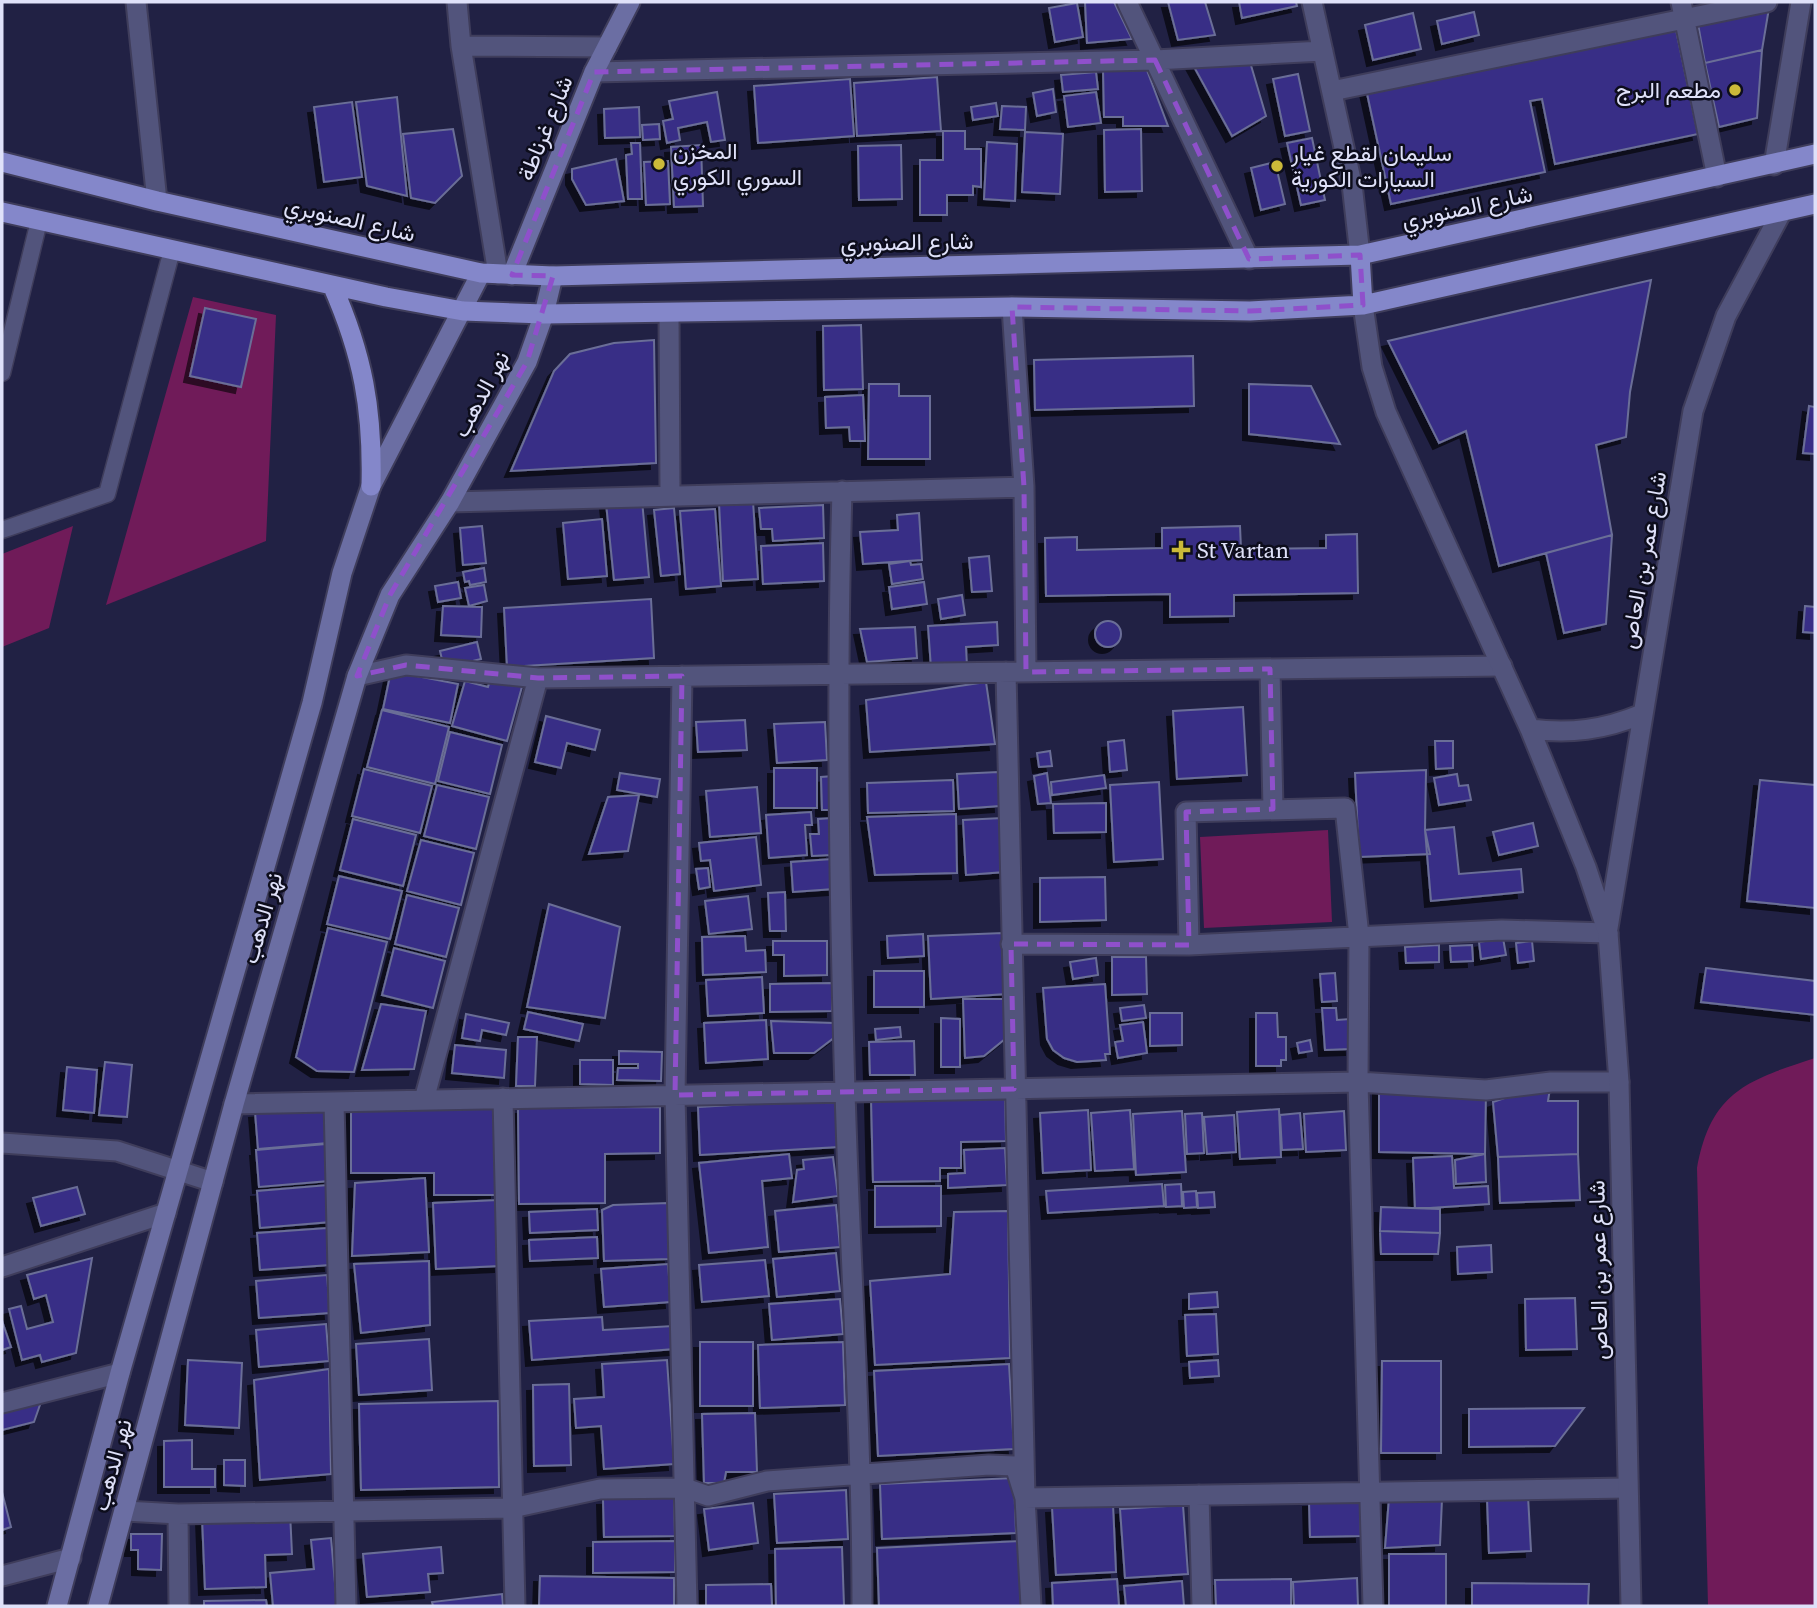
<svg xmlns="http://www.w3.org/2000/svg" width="1817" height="1608" viewBox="0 0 1817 1608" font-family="'Source Serif 4',Vazirmatn,serif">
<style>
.green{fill:#701b59}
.building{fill:#372f86;stroke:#6b6e97;stroke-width:2;filter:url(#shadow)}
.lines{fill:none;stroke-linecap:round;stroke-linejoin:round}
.service-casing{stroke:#3f3d5b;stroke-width:19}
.minor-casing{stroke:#3f3d5b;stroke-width:23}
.tertiary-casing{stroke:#3f3d5b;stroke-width:23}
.secondary-casing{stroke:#3f3d5b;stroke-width:23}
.primary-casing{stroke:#3f3d5b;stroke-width:23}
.service{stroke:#52547c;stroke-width:16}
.minor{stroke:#52547c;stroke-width:19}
.tertiary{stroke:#52547c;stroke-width:19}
.secondary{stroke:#6b6ea3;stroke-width:19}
.primary{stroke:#8487ca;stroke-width:19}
.marked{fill:none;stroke:#8f50cb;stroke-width:5;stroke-dasharray:14 9;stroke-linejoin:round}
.poi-dot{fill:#cbb939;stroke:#0d0d1c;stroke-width:2.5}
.labels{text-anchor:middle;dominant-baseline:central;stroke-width:5;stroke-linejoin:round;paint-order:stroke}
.poi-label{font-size:23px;fill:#dfe1f9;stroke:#0d0d1c;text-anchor:start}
.street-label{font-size:23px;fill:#dfe1f9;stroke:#0d0d1c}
</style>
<defs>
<filter id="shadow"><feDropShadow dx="-6" dy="6" stdDeviation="0" flood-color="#0009"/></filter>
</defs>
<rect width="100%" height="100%" fill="#212144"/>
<!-- green -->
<path class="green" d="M193,297L276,315L266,541L106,605Z
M73,526L49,628L2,647V554Z
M1328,830L1332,922L1204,928L1200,837Z
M1815,1058V1606H1708L1697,1168C1711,1091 1748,1080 1815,1058Z"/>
<!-- building -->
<path class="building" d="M1085,2H1114L1132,39L1087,43Z
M1168,2H1205L1215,35L1178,40Z
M1239,2H1296L1297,6L1242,18Z
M1077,3L1083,37L1055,42L1049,8Z
M1769,8L1762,50L1705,63L1698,24Z
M1474,12L1479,35L1442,44L1437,21Z
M1413,13L1421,49L1373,60L1365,25Z
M1675,25L1698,134L1555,164L1542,99L1530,101L1545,172L1391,204L1366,89Z
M1762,50L1757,118L1719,127L1705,63Z
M1250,62L1266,116L1232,136L1193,65Z
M1145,65L1168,126H1123V117H1104L1103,69Z
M1096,72L1098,89L1063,92L1061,75Z
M1298,74L1310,131L1285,136L1273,79Z
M937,77L941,131L857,136L854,83Z
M850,79L854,136L758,143L754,86Z
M1053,89L1056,112L1037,116L1033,93Z
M717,92L725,140L711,142L707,122L678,128L680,140L667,143L663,121L673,119L669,101Z
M1096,92L1101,123L1068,127L1064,96Z
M397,97L407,196L367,186L356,102Z
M352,102L362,177L324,182L314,107Z
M996,103L998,116L973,120L971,107Z
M1002,106L1026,107L1025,130L1000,129Z
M639,107L640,137L605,138L604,109Z
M659,124L660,139L643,140L642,125Z
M453,129L462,176L435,203L411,198L403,134Z
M1141,129L1142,191L1105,192L1104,130Z
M943,131H965V149H981V187L973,186V195H947V215H920V160H943Z
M1025,132L1063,134L1060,194L1022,192Z
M1312,138L1325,200L1301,205L1287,143Z
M987,142L1017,144L1015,201L984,199Z
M631,143H640L642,199H628L626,155L632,154Z
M701,145L703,206L674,207L671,147Z
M901,145L902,199L859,200L858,146Z
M616,159L624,201L586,205L572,179V169Z
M668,161L670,204L646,205L644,162Z
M1275,162L1285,204L1261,210L1251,168Z
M1651,280L1630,392L1626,437L1596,445L1612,535L1499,566L1466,431L1439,443L1388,341Z
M205,308L256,319L241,387L190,376Z
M861,325L863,389L824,390L823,326Z
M654,340L656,463L511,471L554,371L570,354L614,343Z
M1193,356L1194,406L1035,410L1034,360Z
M869,384H899V396H930V459H868Z
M1249,384L1311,386L1340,444L1249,434Z
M863,395L865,441H850L849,427L826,428L825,397Z
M1809,406L1815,407V454L1803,453Z
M642,500L649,577L614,580L606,503Z
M753,501L758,579L723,581L719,503Z
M823,505L824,538L773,541L772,529H761L759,508Z
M674,508L680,574L661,576L654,510Z
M715,509L721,586L686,589L680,511Z
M919,513L922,560L863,564L860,532L898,530L897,515Z
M602,519L607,576L568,579L563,523Z
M482,526L486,563L463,565L460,528Z
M1240,526L1241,549L1326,548V535L1357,534L1358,593L1234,595V616L1170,617V594L1046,596L1045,538L1077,537V550L1162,548V528Z
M1612,535L1606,624L1564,633L1546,553Z
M823,543L824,581L763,584L761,546Z
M989,556L992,591L972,592L969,558Z
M910,561L911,565L921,564L923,579L892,584L889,564Z
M484,568L486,582L470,585L469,581L465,582L463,572Z
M458,582L461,598L438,602L435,586Z
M924,582L927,604L892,609L889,587Z
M484,585L487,601L469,606L465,588Z
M962,595L965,615L941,619L938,599Z
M651,599L654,658L507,667L504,608Z
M443,606L482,607L481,637L441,635Z
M1805,606L1815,607V633L1803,632Z
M1095 634a13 13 0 1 1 26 0a13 13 0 1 1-26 0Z
M997,622L998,645L966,647L967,666L931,668L928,626Z
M915,627L917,658L867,662L860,629Z
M477,642L481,659L444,668L440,651Z
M391,671L458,684L450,723L383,709Z
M492,674L523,683L507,741L452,726L465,681L488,687Z
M986,682L995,744L870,752L866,700Z
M1243,707L1247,775L1177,779L1173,711Z
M382,710L449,727L435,784L367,767Z
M546,716L600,730L595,750L567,743L561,768L535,762Z
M745,720L747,750L698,752L696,722Z
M825,722L827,760L777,763L774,724Z
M450,732L502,745L490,794L438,781Z
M1124,740L1127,770L1110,772L1108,742Z
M1435,741H1453V768L1436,769Z
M1050,751L1052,766L1039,767L1037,753Z
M774,768H817V808H774Z
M364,769L432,786L420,833L352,816Z
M1426,770L1425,830L1430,854L1359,857L1355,773Z
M998,772L1000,806L959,809L957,774Z
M620,773L660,779L657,797L617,790Z
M1047,773L1051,803L1038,804L1034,776Z
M1457,774L1459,786L1468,785L1471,800L1439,805L1434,778Z
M1104,775L1106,788L1052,795L1051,782Z
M833,776V810H822L821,777Z
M953,780L954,811L868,813L867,783Z
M1760,780L1815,785V908L1747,901Z
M1159,782L1163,859L1114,862L1110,785Z
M437,785L489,797L476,849L424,836Z
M757,787L761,833L710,837L706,791Z
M639,795L628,851L589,854L608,797Z
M1106,803V832L1054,833L1053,804Z
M811,812L812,825H805L807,855L769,858L766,815Z
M956,814L957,873L875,875L867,817Z
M832,818L831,855L812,856L810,834H819L818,819Z
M1002,818L1005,872L966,875L963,820Z
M353,819L416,835L403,886L340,870Z
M1533,823L1538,846L1499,855L1493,832Z
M1454,827L1459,874L1521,869L1523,892L1431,901L1425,830Z
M756,837L761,885L714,891L710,860L701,861L699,843Z
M421,840L474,853L461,905L407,891Z
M832,859L834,889L793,892L791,862Z
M708,868L710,887L699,889L696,869Z
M339,876L402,891L390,939L327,924Z
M1105,877L1106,920L1040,922V878Z
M785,892L786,931H770L768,893Z
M407,895L459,908L446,957L395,944Z
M748,896L752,929L709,934L705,901Z
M549,904L620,927L605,1018L527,1007Z
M328,928L387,942L354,1072L317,1071L296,1057Z
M1003,933L1007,994L931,999L928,936Z
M923,934L924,956L888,958L887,936Z
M745,936L746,951L765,950L766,972L703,975L702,937Z
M1503,938L1506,955L1481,959L1479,942Z
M773,941H827V975L784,976V955H773Z
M1532,941L1534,961L1518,963L1516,943Z
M1439,945V962L1406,963L1405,947Z
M1472,945L1473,961L1451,962L1450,946Z
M394,948L445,961L433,1008L382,995Z
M1112,957H1146L1147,994L1112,995Z
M1096,958L1098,975L1073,979L1070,962Z
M1706,968L1815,981V1015L1701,1002Z
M874,971H924V1007H874Z
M1335,973L1337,1001L1322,1002L1320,974Z
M762,977L764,1013L708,1016L706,980Z
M832,983V1011L770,1012V984Z
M1105,984L1110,1054H1105L1106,1060L1077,1062L1064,1058L1053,1050L1047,1039L1043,988Z
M963,999H1004L1005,1039L984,1056L965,1058Z
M381,1004L426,1011L414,1069L362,1070Z
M1144,1005L1146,1018L1122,1021L1120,1008Z
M1322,1008H1336L1337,1020L1350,1019L1351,1049L1325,1050Z
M528,1012L583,1024L579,1041L524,1029Z
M1150,1013H1182V1045L1150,1046Z
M1256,1013H1277L1278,1037H1286V1060H1281V1066H1256Z
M466,1014L509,1023L506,1035L482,1030L480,1041L462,1038Z
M941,1018L960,1019V1067H941Z
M766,1020L768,1059L706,1063L704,1023Z
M771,1021L834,1023L835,1037L814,1053H774Z
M1143,1022L1147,1053L1118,1058L1115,1042L1123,1041L1120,1025Z
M900,1027L901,1037L876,1040L875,1029Z
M518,1037H537L535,1086H516Z
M1310,1040L1312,1051L1299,1053L1297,1043Z
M914,1041L915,1075H870L869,1042Z
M455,1045L506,1050L504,1078L452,1073Z
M619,1051L662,1052L661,1081L617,1080L618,1068H638V1064H619Z
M580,1060H613V1085L580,1084Z
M105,1062L132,1065L127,1117L99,1115Z
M67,1067L97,1070L94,1113L63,1110Z
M1551,1082L1548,1101H1578V1154L1498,1157L1493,1102Z
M1379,1088L1486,1090L1485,1154L1379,1152Z
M1005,1096L1006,1141L961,1142V1168H940V1181L873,1182L871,1098Z
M836,1099L839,1147L700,1155L698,1107Z
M325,1106L328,1143L258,1149L255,1112Z
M496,1106V1195H434V1173H351V1107Z
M660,1107V1153L605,1154V1203L519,1204L518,1108Z
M1279,1109L1281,1157L1240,1159L1237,1112Z
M1088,1110L1091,1170L1043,1173L1040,1113Z
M1130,1110L1134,1169L1095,1171L1091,1113Z
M1182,1111L1186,1172L1136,1175L1133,1114Z
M1344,1111L1346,1150L1306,1152L1304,1114Z
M1202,1113L1204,1153L1187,1154L1185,1114Z
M1300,1113L1303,1149L1282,1150L1280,1115Z
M1234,1115L1236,1152L1207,1154L1204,1117Z
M326,1144L329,1181L259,1187L256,1150Z
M1005,1148L1007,1185L948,1188V1174L965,1173L964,1150Z
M789,1154L792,1178L762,1181L768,1247L709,1253L699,1163Z
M1485,1154L1486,1182L1456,1184L1455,1160Z
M1578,1154L1580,1200L1500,1203L1498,1157Z
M1452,1156L1454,1188L1488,1186L1489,1204L1415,1209L1413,1158Z
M833,1157L838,1196L793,1202L797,1170L804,1169L803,1160Z
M425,1178L429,1252L352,1256L355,1183Z
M1162,1184L1164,1206L1048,1213L1046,1191Z
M1181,1184L1182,1206L1166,1207L1165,1185Z
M328,1185L331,1222L260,1228L257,1191Z
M875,1186H941V1226L875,1227Z
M77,1187L85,1214L41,1226L33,1198Z
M1196,1191L1197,1207L1184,1208L1183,1192Z
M1214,1192L1215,1207L1198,1208L1197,1193Z
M498,1200L500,1266L436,1269L433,1203Z
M668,1203L670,1259L604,1261L602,1210L613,1205Z
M836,1205L840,1247L779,1252L775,1211Z
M1381,1207L1440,1209V1233L1380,1231Z
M597,1209L598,1230L530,1233L529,1212Z
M1008,1211L1010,1358L875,1365L870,1281L950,1274L954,1212Z
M327,1228L330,1265L260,1270L257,1233Z
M1380,1231L1440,1233L1438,1254H1381Z
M597,1237L598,1258L530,1261L529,1240Z
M1491,1245L1492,1272L1458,1274L1457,1247Z
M836,1253L840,1291L777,1297L773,1259Z
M92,1258L76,1353L42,1362L40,1355L22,1360L9,1309L21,1306L27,1329L53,1322L46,1295L34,1299L27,1275Z
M765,1260L769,1296L702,1302L699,1265Z
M429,1261L430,1325L361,1333L354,1264Z
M668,1264L671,1302L604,1307L601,1269Z
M327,1275L330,1313L259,1318L256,1281Z
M1217,1292L1218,1307L1189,1309V1294Z
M1575,1298L1577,1349L1526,1350L1525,1299Z
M840,1299L843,1334L772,1340L769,1304Z
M1216,1314L1218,1354L1187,1356L1185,1315Z
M602,1317L603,1330L673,1326L675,1349L532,1360L529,1321Z
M2,1321L11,1347L2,1350Z
M326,1324L329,1361L259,1367L256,1330Z
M429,1339L432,1390L359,1395L356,1344Z
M700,1342H753V1406H700Z
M843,1342L845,1405L760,1408L758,1345Z
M188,1360L242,1363L239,1428L185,1425Z
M667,1360L674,1464L604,1469L601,1426L576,1428L574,1399L604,1397L602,1364Z
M1218,1360L1219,1376L1190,1378L1189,1362Z
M1382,1361H1441V1453H1381Z
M1009,1364L1014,1449L878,1456L874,1371Z
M329,1369L331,1474L260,1480L254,1380Z
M569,1384L571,1465L534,1466L533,1385Z
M498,1401L499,1487L361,1490L359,1404Z
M41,1402L34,1422L2,1430V1411Z
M1584,1408L1555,1446L1469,1447V1409Z
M755,1413L757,1472H726L724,1483H704L702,1414Z
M192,1440V1469H215V1487H164V1441Z
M224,1460H245V1486L224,1485Z
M1014,1478L1016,1533L882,1539L880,1484Z
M846,1490L848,1539L777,1543L774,1494Z
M2,1492L11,1527L2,1530Z
M1528,1496L1531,1551L1489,1553L1487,1498Z
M674,1497L675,1536L604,1537L603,1499Z
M1389,1498L1442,1499L1440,1545L1385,1548Z
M1360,1500L1361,1536L1310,1537L1309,1501Z
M753,1503L758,1543L709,1550L704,1509Z
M1113,1504L1116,1572L1056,1575L1052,1507Z
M1183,1505L1188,1574L1125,1578L1120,1509Z
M290,1512L292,1554L265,1555L266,1587L205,1589L202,1517Z
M131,1534H162L161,1570L138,1569V1550H131Z
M331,1538L337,1606H273L270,1573L314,1569L311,1540Z
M675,1541V1572L593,1573V1542Z
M1020,1541L1023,1606H879L877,1548Z
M441,1547L443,1573L428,1574L430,1592L367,1597L363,1554Z
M842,1547L844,1606H776L775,1549Z
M1389,1554H1446V1606H1389Z
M540,1576L674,1578V1606H539Z
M1357,1578L1358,1606H1294L1293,1582Z
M1117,1579L1119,1606H1053L1052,1583Z
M1291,1579V1606H1216L1215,1580Z
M1182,1581L1184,1606H1126L1124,1586Z
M1472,1583L1589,1584L1588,1606H1472Z
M771,1584L772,1606H706V1585Z
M502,1594L503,1606H433L432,1602Z
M266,1600L267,1606H204V1601Z"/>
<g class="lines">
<!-- service casing -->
<g class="service-casing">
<path id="service" d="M2,373L39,221
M2,530L107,494L172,250"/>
</g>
<!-- minor casing -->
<g class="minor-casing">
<path id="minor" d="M136,2L157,201
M457,2L461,46L498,274
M1127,2L1249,259
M1312,2L1352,184L1360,255
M1681,2L1717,177
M461,46L607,47
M594,72L1155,60L1323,51
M1332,91L1767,2
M1774,165L1801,2
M1012,307L1024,487L1026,672
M669,313L670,494
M842,491C836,691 839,890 845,1091C850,1263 862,1434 862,1606
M450,502L1024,487
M1270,669L1273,809
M1006,672L1025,1498L1031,1606
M357,676L406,665L538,678L1502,666
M682,676L675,1095L687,1606
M1011,944L1189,945L1502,930L1608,933
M1189,945L1186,812L1345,808L1359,936L1358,1082L1373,1606
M503,1098L515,1606
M424,1100L538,678
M334,1102L346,1606
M234,1104L1358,1082L1486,1090L1551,1082H1619
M2,1143L117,1151L213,1182
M2,1267L166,1213
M2,1403L120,1373
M1199,1495L1202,1606
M125,1511L178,1514L512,1508L600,1489L685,1488L708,1496L767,1481L989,1465L1015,1466L1025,1498L1626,1488
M178,1514L179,1606
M2,1576L71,1558"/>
</g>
<!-- tertiary casing -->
<g class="tertiary-casing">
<path id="tertiary" d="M1363,305L1372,367L1386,412L1530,729L1586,867L1608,933L1619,1082L1631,1606
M1530,729C1570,734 1604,730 1642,714
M1608,928L1693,411L1726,316L1781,213"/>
</g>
<!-- secondary casing -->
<g class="secondary-casing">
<path id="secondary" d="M512,275L594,72L630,2
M57,1606L120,1373L312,703L342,573L371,486L481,273
M98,1606L234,1104L357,676L390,595L450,502L527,362L544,314L553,276"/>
</g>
<!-- primary casing -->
<g class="primary-casing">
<path id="primary" d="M2,162L157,201L481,273L553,276L1360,255L1815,154
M2,212L386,297L463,311L544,314L1012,307L1250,311L1363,305L1815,204
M1360,255L1363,305
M332,285C363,355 373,410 371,486"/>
</g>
<!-- service -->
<use href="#service" class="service"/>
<!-- minor -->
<use href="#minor" class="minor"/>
<!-- tertiary -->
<use href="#tertiary" class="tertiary"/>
<!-- secondary -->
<use href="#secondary" class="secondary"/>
<!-- primary -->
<use href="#primary" class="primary"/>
</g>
<!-- marked area -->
<path class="marked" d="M1155,60L1249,259L1360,255L1363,305L1250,311L1012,307L1024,487L1026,672L1270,669L1273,809L1186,812L1189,945L1011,944L1014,1089L675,1095L682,676L538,678L406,665L357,676L390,595L527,362L553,276L512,275L594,72Z"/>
<!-- markers -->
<g class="poi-dot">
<circle cx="1735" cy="90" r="7"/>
<circle cx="659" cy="164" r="7"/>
<circle cx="1277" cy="166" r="7"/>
<path d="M1177.5 539.5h7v7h7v7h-7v7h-7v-7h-7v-7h7z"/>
</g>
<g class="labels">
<!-- poi labels -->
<g class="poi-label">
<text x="1721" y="90" text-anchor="end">مطعم البرج</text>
<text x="673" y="151">المخزن<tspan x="673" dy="26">السوري الكوري</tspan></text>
<text x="1291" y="153">سليمان لقطع غيار<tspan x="1291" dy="26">السيارات الكورية</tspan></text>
<text x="1197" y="550">St Vartan</text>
</g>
<!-- street labels -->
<g class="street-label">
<text transform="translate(545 128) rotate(-68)">شارع غرناطة</text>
<text transform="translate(1467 207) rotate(-12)">شارع الصنوبري</text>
<text transform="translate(350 219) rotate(13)">شارع الصنوبري</text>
<text transform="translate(907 242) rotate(-1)">شارع الصنوبري</text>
<text transform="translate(481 394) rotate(-62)">نهر الدهب</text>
<text transform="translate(1643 560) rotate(-80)">شارع عمر بن العاص</text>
<text transform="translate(262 918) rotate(-74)">نهر الدهب</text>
<text transform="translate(1598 1270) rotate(-91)">شارع عمر بن العاص</text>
<text transform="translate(112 1465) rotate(-75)">نهر الدهب</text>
</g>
</g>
<!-- border -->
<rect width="1817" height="1608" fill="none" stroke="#dfe1f9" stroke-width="7"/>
</svg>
